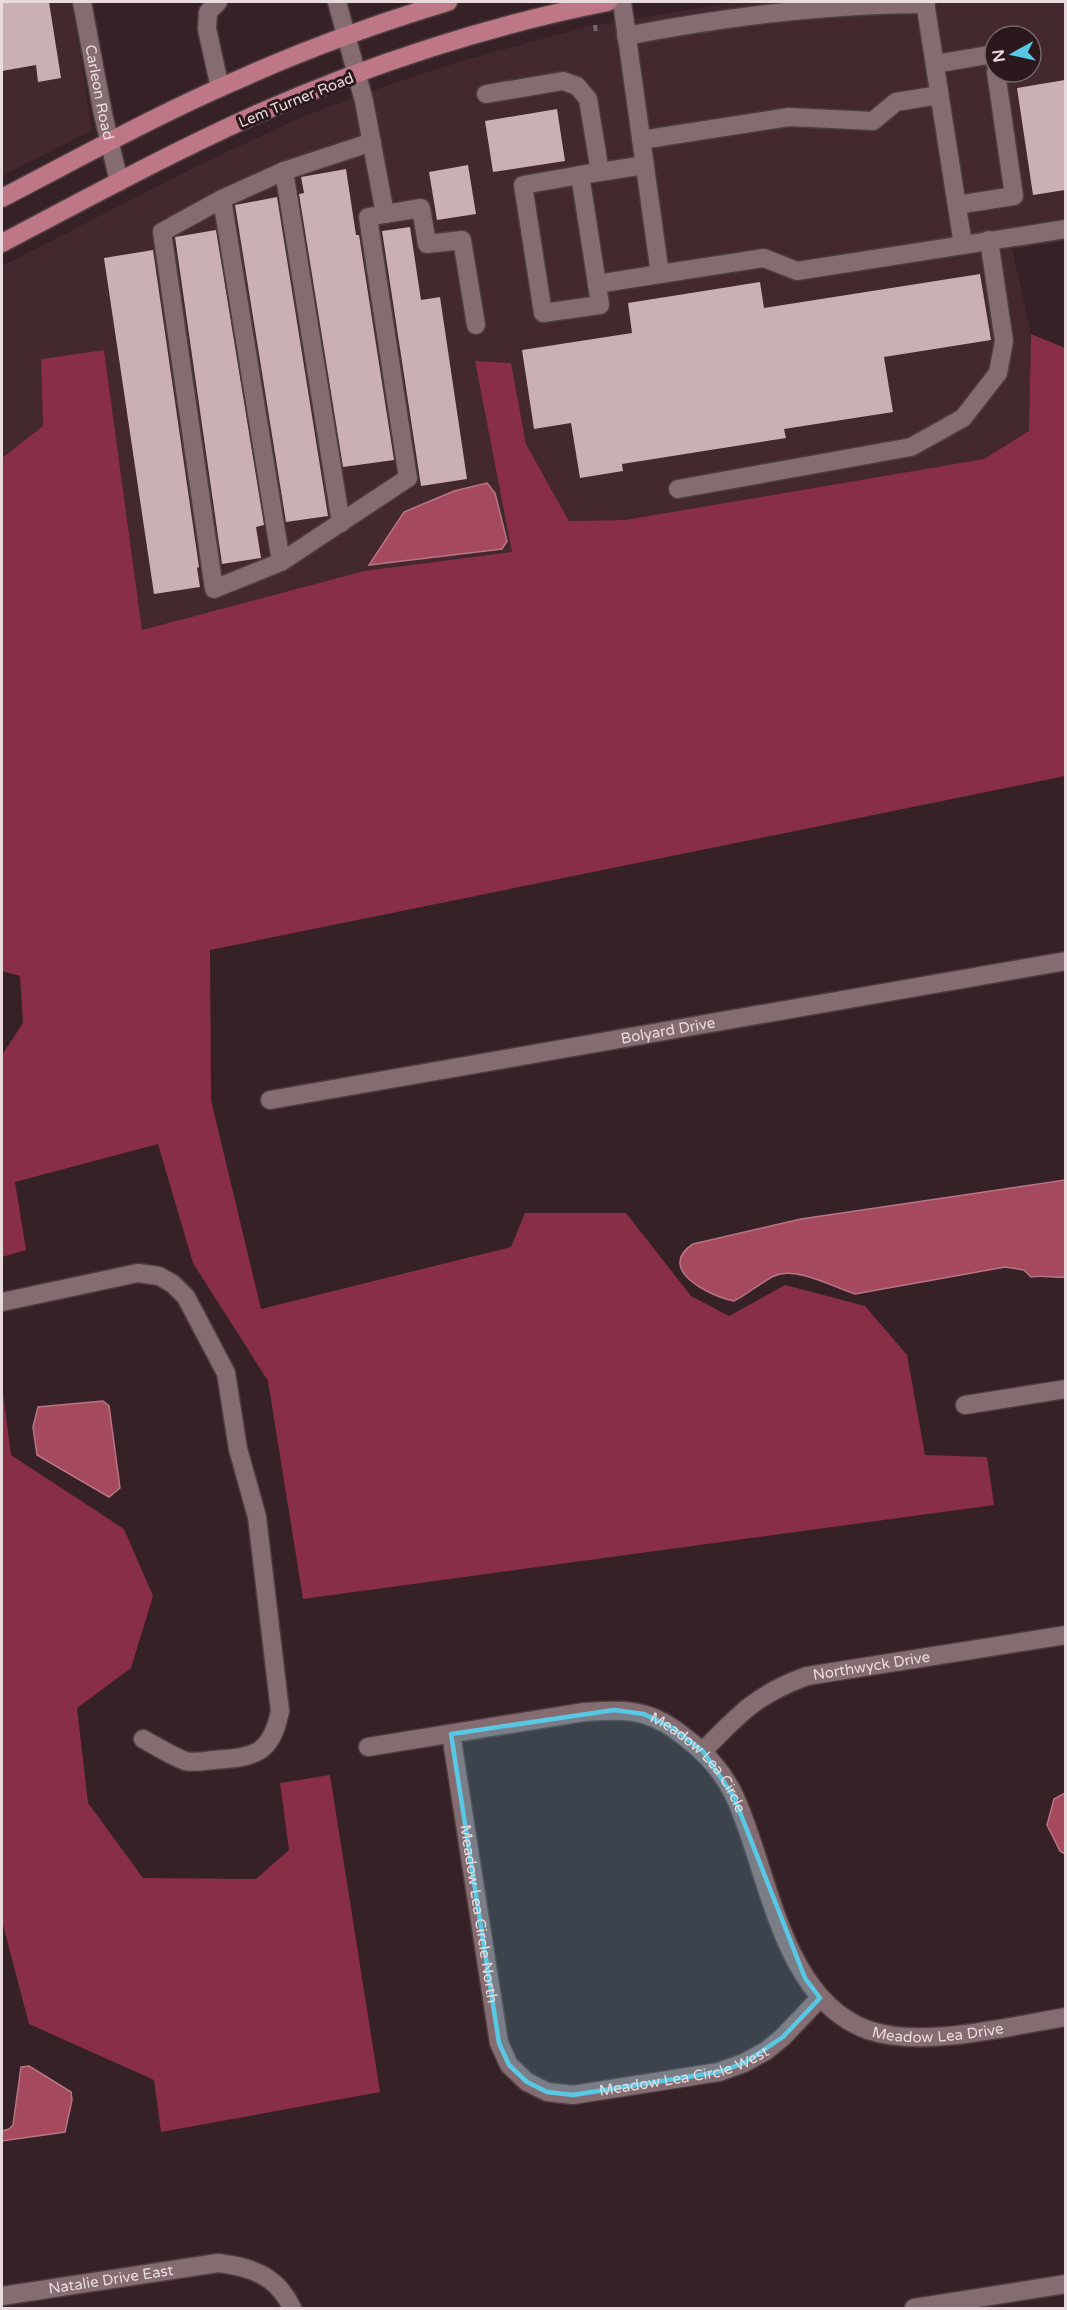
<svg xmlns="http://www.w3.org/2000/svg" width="1067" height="2310" viewBox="0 0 1067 2310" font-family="'Varela Round',sans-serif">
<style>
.built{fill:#43282d;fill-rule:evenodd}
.forest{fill:#882e47}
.water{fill:#a5495f;stroke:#b97585;stroke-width:1.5}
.building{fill:#caafb4}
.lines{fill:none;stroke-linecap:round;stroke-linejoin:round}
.minor-casing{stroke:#4d3d40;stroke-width:21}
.major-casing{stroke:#4d3d40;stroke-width:21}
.path{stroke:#766568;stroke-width:4;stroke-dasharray:6 3;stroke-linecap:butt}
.minor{stroke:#856c70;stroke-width:18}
.major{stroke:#bd7786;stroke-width:18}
.marked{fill:#59c8e4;fill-opacity:0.2;stroke:#59c8e4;stroke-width:4.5;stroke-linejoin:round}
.labels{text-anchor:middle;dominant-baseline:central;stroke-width:6;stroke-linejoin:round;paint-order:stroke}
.street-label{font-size:15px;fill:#e9dbdd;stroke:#2b181c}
</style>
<rect width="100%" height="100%" fill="#362226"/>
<!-- built -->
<path class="built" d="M2,2H72L92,130L2,176Z
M735,2H1065V241L1012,249L1031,334L1029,431L984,459L625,520L569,521L526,444L511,363L475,362L513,552L364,571L142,630L104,350L41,359L43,426L2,458V266L199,165L302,117L397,82L465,60L586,27ZM995,36H1031V72H995Z"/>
<!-- forest -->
<path class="forest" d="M1031,334L1065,348V776L210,950L211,1100L261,1309L511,1247L525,1213H626L691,1296L729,1316L785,1285L865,1306L907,1355L925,1455L987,1457L994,1505L303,1599L268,1381L193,1263L158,1144L15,1182L26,1250L2,1257V1055L23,1023L20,976L2,971V458L43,426L41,359L104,350L142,630L364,571L512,552L475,361L511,363L526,444L569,521L625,520L984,459L1029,431Z
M2,1386L11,1455L124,1529L153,1596L131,1668L77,1708L88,1803L143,1878L256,1879L289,1850L280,1783L330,1775L380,2092L161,2132L154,2080L29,2024L2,1921Z"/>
<!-- water -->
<path class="water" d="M487,483L495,493L507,541L502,549L369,565L404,512L454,491Z
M1065,1180V1277C1054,1278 1042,1275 1031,1277L1024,1270L1005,1267L855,1294C833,1287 796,1266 774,1276C760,1283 748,1294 734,1301C709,1296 655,1269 693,1244L801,1219Z
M103,1401L109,1406L120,1488L109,1497L37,1455L33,1427L38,1407Z
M1065,1793V1854L1060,1851L1047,1825L1054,1799Z
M29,2066L71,2092L72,2100L65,2132L2,2141V2131L9,2129L13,2125L21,2067Z"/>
<!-- building -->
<path class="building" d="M2,2H49L61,78L38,82L36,65L2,71Z
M1065,80V190L1033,195L1017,88Z
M557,109L565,161L493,172L485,121Z
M468,165L476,214L437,220L429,172Z
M346,169L356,235H359L394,460L343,467L299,194L304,193L301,177Z
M277,197L328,516L286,522L235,205Z
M410,227L421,300L440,297L467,479L421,486L382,231Z
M216,230L264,525L256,527L261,558L222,564L175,237Z
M153,250L199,567L197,568L200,587L154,594L104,258Z
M980,274L991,340L884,357L893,412L784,429L786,438L622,464L623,471L580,478L571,423L534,429L522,350L632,333L628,303L760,282L764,308Z"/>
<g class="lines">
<!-- minor casing -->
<g class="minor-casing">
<g id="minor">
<path id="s1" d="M82,2L103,114L119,182"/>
<path d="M218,2L208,12L207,29L220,88"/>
<path d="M337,2L364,101L385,214L421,208L427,244L462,240L476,325"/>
<path d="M925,2L963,245"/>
<path d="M626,36C725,17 825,4 926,4"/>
<path d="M935,64L994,54L995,62"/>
<path d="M486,94L563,81L577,86L588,99L600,172L580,175L597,284L660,274L622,2"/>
<path d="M641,140L789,117L873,121L896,102L939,95"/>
<path d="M372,142L284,171L222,199L162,232L214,589L281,562L408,478L368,217L385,214"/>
<path d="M284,171L341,523"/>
<path d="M600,172L645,165"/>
<path d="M580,175L523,185L543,313L600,305L597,284"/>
<path d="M222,199L281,562"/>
<path d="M957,205L1014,196L996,72"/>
<path d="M660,274L764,258L797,271L1066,229"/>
<path d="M678,489L911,447L963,418L998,373L1004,341L989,240"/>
<path id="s2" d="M270,1100L1066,961"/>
<path d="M2,1302L138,1273L159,1276L173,1284L186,1297L226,1373L238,1449L257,1517L280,1711C271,1756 253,1757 213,1760C204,1761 193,1763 185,1761C170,1755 156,1746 143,1739"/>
<path d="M965,1405L1066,1389"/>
<path id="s3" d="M451,1734L499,2043L509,2065L527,2082L547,2092L573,2095L719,2072L744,2063L766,2051L783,2037L820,1998"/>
<path id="s4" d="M368,1747L584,1712C603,1711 623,1709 643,1714C658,1718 674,1728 686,1738C707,1754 724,1773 735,1797C769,1871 781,1999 868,2030C922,2049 1009,2026 1066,2017"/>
<path id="s5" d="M703,1751C739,1714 757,1694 807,1676L1066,1635"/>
<path id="s6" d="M2,2296L218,2263C252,2267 277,2276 292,2308"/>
<path d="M914,2308L1066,2284"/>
</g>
</g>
<!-- major casing -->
<g class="major-casing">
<path id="major" d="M2,198C81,157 160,113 242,78C309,48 378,23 448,2
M2,243C86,199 170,153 257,114C367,65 490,25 608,2"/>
</g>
<!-- path -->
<path class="path" d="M595,25L596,33"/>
<!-- minor -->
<use href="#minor" class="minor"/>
<!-- major -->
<use href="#major" class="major"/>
</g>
<!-- marked area -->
<path class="marked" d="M614,1710L644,1714L673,1728L703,1751L734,1797L805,1978L820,1998L783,2037L744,2063L719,2072L573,2095L547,2092L527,2082L509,2065L499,2043L451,1734Z"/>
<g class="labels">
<!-- street labels -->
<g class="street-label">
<text stroke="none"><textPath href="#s1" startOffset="92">Carleon Road</textPath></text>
<text transform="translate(296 100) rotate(-22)">Lem Turner Road</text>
<text stroke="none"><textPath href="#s2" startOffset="404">Bolyard Drive</textPath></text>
<text stroke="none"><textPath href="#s5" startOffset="195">Northwyck Drive</textPath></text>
<text stroke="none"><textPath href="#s4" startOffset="354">Meadow Lea Circle</textPath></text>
<text stroke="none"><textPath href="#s3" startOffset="182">Meadow Lea Circle North</textPath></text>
<text stroke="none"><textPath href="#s4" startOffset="753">Meadow Lea Drive</textPath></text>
<text stroke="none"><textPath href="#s3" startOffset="524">Meadow Lea Circle West</textPath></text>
<text stroke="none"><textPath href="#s6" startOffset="110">Natalie Drive East</textPath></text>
</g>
</g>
<!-- border -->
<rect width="1067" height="2310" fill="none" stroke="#e9dbdd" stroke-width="6"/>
<!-- north arrow -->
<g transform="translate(1013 54) rotate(262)"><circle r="28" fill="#2b181c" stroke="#776669" stroke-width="1.5"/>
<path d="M0-4.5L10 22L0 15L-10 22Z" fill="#59c8e4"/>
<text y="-9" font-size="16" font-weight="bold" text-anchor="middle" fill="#e9dbdd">N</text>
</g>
</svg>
